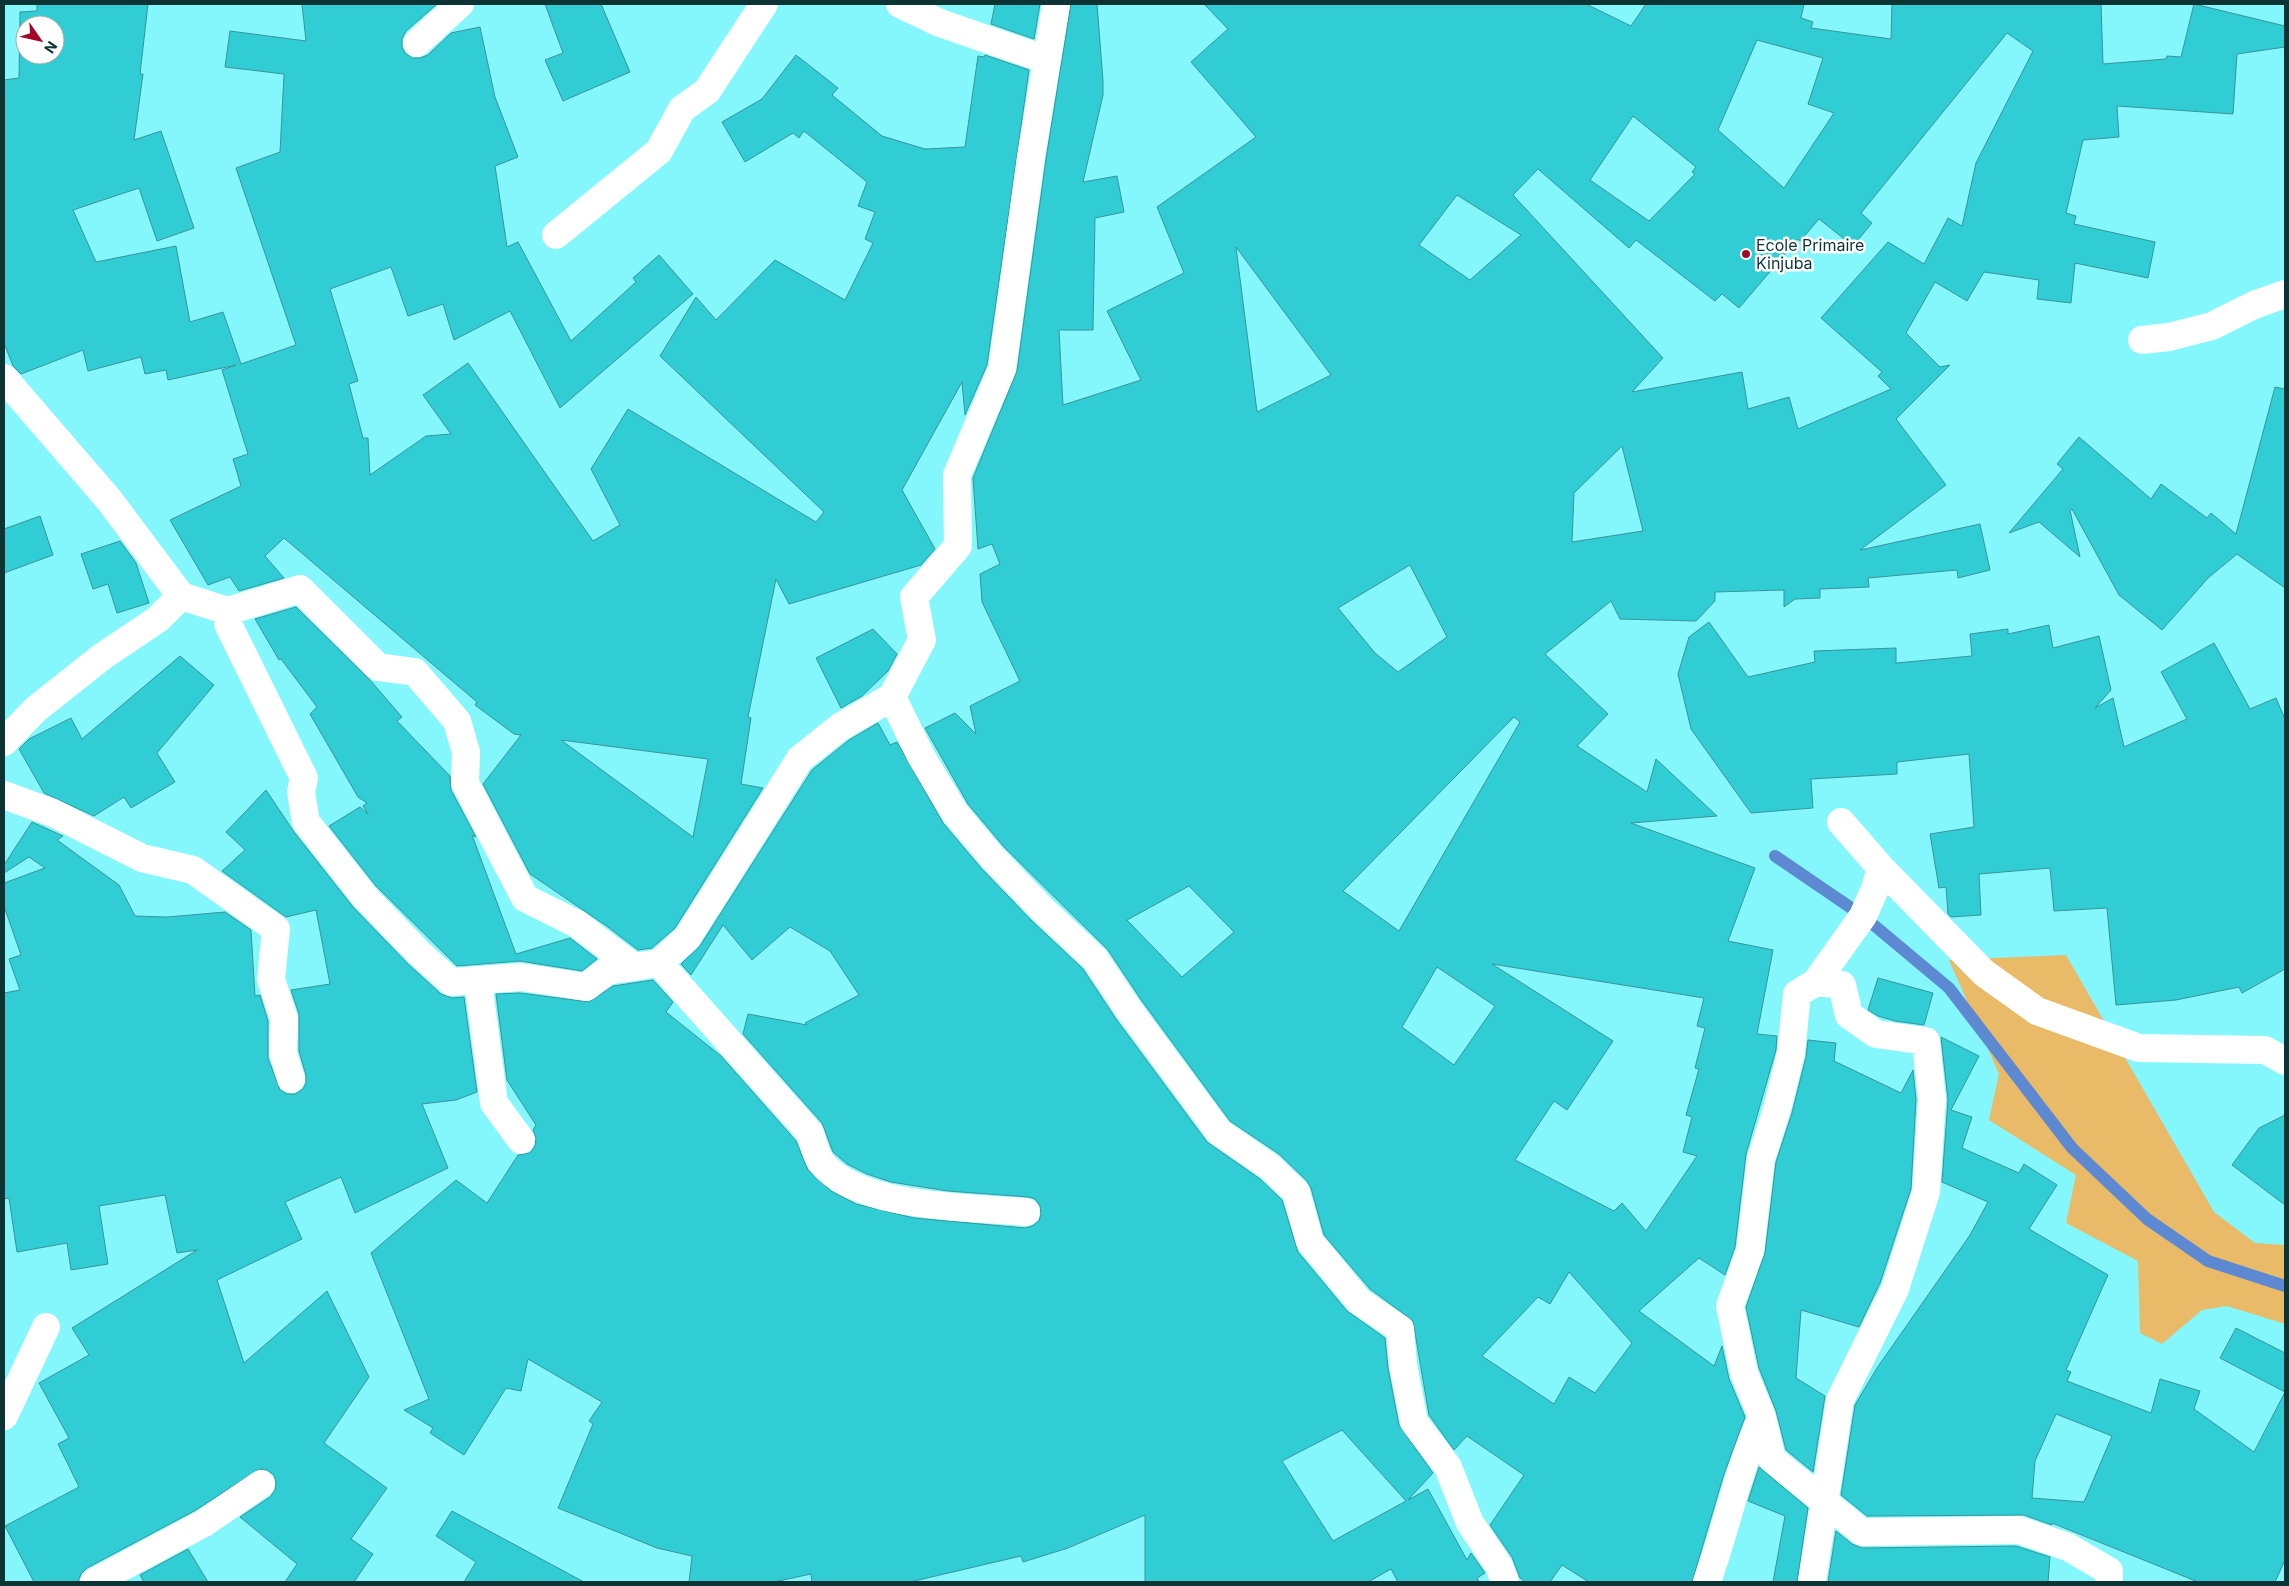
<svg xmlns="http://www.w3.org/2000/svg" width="2289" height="1586" viewBox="0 0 2289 1586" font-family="Inter,sans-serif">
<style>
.green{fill:#e9ba67}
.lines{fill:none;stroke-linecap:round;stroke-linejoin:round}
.stream{stroke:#5d89d3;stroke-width:12}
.building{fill:#30cdd5;stroke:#3a9398;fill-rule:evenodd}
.street{stroke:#fff;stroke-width:28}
.poi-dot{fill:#a40829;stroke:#fff;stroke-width:2}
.labels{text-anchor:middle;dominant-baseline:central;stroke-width:5;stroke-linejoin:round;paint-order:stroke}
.poi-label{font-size:16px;fill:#0d3335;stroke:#fff;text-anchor:start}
</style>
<rect width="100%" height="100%" fill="#84f7fd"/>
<!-- green -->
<path class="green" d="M2066,955L2214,1212L2255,1243L2285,1245V1324L2227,1306L2202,1310L2162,1344L2140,1333L2138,1261L2066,1223L2076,1175L1989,1120L1999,1074L1949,960Z"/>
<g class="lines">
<!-- stream -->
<path class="stream" d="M1775,856L1863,916L1949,988L2072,1148L2147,1219L2208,1261L2285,1286"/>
</g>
<!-- building -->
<path class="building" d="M37,4H148L140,74H143L134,140L161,131L194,228L157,241L139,188L73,210L96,262L176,246L190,322L223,312L241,364L296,345L236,168L280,152L284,74L225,67L230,31L306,41L302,4H437L406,31L402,39V47L405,53L412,58H420L428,55L451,33L480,27L495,97L518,157L495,166L507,247L518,242L571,341L636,282L633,278L659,255L693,294L560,408L510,311L454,340L443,304L408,316L391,267L330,289L358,381L349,384L363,438H368L370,475L426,436L451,434L423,395L468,363L593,541L620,525L591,469L628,409L816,522L824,512L660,356L696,297L716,320L775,260L845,300L873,243L865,239L875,212L858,206L867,182L804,131L799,138L793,133L745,162L722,122L762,99L796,55L838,88L832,95L882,136L925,149L965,147L978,56L984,57L985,55L1029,70L987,365L965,415L962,382L902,490L935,549L921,565L789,604L776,579L748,717L751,718L741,784L763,788L675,928L652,948L638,950L608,927L530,874L483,784L521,735L514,734L475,705L477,702L284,538L265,556L284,578L239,591L230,577L208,585L170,520L241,486L233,459L248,454L222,370L236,365L168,380L166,370L145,374L141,357L88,371L83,350L21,374L13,366L4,343V80L19,78L20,12L37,11ZM25,25H55V55H25ZM561,740L708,759L693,837Z
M545,4H601L630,72L563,101L545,60L563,53Z
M995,4H1040L1034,39L991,24Z
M1071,4H1097L1103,81V95L1083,182L1117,176L1124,212L1095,218L1093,330H1059L1063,405L1141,380L1107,311L1184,273L1157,207L1256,137L1191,62L1228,29L1204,4H1586L1631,26L1646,4H1804L1801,18L1813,22L1811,28L1891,39L1892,4H2101L2103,64L2166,59L2167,56L2181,57L2194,4L2285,26V47L2237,54L2233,114L2117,106L2119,137L2083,140L2066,213L2076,216L2074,224L2155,242L2148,278L2075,263L2071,303L2037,299L2039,280L1984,272L1967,301L1935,282L1906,333L1940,367L1950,365L1896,419L1946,485L1860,550L1980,524L1990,570L1958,578L1957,570L1868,578L1869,587L1820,589V598L1795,599L1784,607V590L1715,592V601L1696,621L1620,619L1611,601L1545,654L1608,714L1577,746L1647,792L1656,759L1717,816L1631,823L1755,868L1728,941L1773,950L1757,1034L1777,1036L1776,1050L1746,1154L1735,1247L1725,1275L1699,1258L1639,1311L1714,1366L1722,1346L1729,1379L1745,1417L1724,1474L1692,1582H1589L1562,1565L1550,1582H1526L1520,1578L1512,1557L1490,1525L1524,1475L1467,1436L1454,1450L1429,1415L1413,1321L1370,1289L1324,1235L1311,1188L1307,1181L1279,1154L1230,1121L1142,1001L1108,950L1004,847L968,804L925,728L955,713L976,734L970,706L1020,681L982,602L980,574L1000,564L992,544L978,549L973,478L1017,371L1046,159ZM2007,33L2033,51L1976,163L1962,226L1948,218L1924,264L1888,242L1821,318L1882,372L1878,376L1891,389L1798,429L1789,397L1748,409L1742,372L1632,392L1663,358L1513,195L1538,169L1629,248L1636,240L1715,301L1722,294L1739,308L1798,239L1800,241L1819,219L1853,246L1872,223L1861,213ZM1757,40L1823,58L1808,104L1834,113L1784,188L1718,130ZM1633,116L1696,167L1692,172L1695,174L1649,221L1590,180ZM1457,195L1521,235L1470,280L1419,245ZM1236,247L1331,375L1257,412ZM1622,446L1643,531L1572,542L1574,493ZM1410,565L1447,637L1398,672L1375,653L1338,608ZM1514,717L1520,722L1399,931L1343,891ZM1189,886L1234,932L1182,977L1127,920ZM1492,964L1704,998L1697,1026L1705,1028L1695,1068L1699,1069L1686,1115L1692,1117L1683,1152L1697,1156L1646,1231L1622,1203L1614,1211L1515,1160L1554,1101L1567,1110L1613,1041ZM1437,967L1495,1006L1454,1065L1402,1027ZM1569,1272L1632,1343L1595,1393L1569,1377L1554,1404L1482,1356L1538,1297L1550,1304Z
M2275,387L2285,389V588L2237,554L2208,578L2162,630L2119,595L2072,509L2070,510L2080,557L2039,522L2009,533L2063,469L2057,464L2079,437L2151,499L2161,484L2207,518L2211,513L2236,534Z
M40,516L53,555L4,573V529Z
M120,541L136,563L149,603L117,613L108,584L93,589L81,554Z
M296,607L370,680L402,717L397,721L450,776L451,790L476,837L472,835L516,954L570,938L597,959L582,971L520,961L457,966L376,886L329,826L360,807L368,814L363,806L367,803L358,797L310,714L317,707L281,659L279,660L255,619Z
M1709,622L1748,677L1815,662L1814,651L1896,648V663L1972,656L1970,634L2008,629V634L2049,625L2053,648L2099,636L2111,690L2095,708L2113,698L2124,747L2187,719L2161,672L2214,643L2250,709L2276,698L2285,719V969L2242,993L2239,987L2176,1000L2116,1005L2107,908L2054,911L2050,868L1979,874L1981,915L1951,917L1948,914L1946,887L1939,888L1930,834L1974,827L1969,754L1897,762V774L1811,779L1813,808L1751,813L1691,729L1678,674L1689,637Z
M873,629L897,654L888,671L862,696L841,708L816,658Z
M180,656L214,685L157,753L175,782L131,808L124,797L94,816L44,793L19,749L29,739L71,718L82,739Z
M878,723L890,745L897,742L943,823L981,868L1032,921L1083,969L1116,1019L1207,1142L1260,1179L1282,1200L1298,1252L1347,1311L1385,1338L1388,1368L1399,1425L1433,1473L1408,1500L1428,1489L1467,1560L1471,1553L1485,1573L1477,1578L1479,1582H1398L1391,1569L1368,1582H1145V1515L1068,1548L1023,1562L1021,1556L910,1582H812L811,1574L774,1582H689L692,1556L657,1548L558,1508L593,1424L589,1421L602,1402L528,1359L521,1391L506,1388L464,1455L430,1433L433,1428L404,1410L429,1399L371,1253L456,1180L487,1203L518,1155L530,1153L535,1146L536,1138L533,1130L536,1125L507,1080L496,994L520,993L589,1002L613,986L653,980L673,1002L666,1012L721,1056L796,1141L808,1170L831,1191L856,1204L914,1218L1025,1228L1032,1226L1039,1221L1041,1214L1040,1206L1035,1199L1028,1197L948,1191L891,1182L867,1174L847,1164L833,1152L822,1123L743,1034L748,1014L807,1025L805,1023L859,995L830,951L790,927L752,960L723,925L691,975L681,964L700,946L812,770L849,740ZM1342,1430L1406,1501L1333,1541L1282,1461Z
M266,790L294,832L353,907L408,964L441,994L452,998L464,997L477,1092L456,1100L422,1104L448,1168L355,1213L341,1177L285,1202L302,1239L217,1280L244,1363L327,1291L369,1377L324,1443L387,1488L351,1539L373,1554L354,1582H285L297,1564L240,1517L270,1497L275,1490L276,1482L274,1475L267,1470L259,1469L196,1510L87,1568L81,1574L78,1582H34L5,1526L79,1487L58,1444L69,1438L39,1383L89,1355L72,1328L197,1250L177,1253L165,1195L99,1206L108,1264L71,1270L67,1243L17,1252L9,1198L4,1199V993L20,990L9,959L21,955L4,906V883L45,868L29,857L4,873V865L32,822L63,836L57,840L119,885L135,916L167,917L225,912L251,930L255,996L260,995L268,1021V1058L280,1090L287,1094H295L303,1089L306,1083V1075L299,1051V1014L291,990L330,984L316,910L286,917L222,871L245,850L226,832Z
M1878,978L1933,993L1924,1025L1895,1021L1878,1016L1868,1010Z
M1941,1037L1979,1056L1951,1110L1972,1117L1962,1148L2019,1173L2024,1164L2057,1185L2029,1229L2108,1275L2066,1370L2071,1372L2067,1381L2151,1413L2160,1379L2200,1391L2194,1409L2254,1452L2285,1392V1560L2275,1582H2198L2052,1523V1525L2024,1515L1867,1516L1841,1495L1855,1405L1877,1368L1970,1235L1988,1202L1942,1182L1948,1100ZM2056,1414L2112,1436L2084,1502L2032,1498L2035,1461Z
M1808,1040L1836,1043L1834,1061L1901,1093L1913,1070L1916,1099L1911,1189L1880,1283L1859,1327L1801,1310L1796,1378L1825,1396L1813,1472L1786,1450L1776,1411L1759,1368L1746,1307L1765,1253L1776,1162L1792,1113L1806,1057Z
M2285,1115V1205L2232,1165L2259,1128Z
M2236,1328L2285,1353V1392L2220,1358Z
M1759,1467L1808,1508L1797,1582H1773L1785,1516L1748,1501Z
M452,1511L584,1582H464L476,1562L436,1536Z
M1836,1531L1852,1544L1862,1548L2016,1546L2050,1557L2048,1582H1828Z
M188,1549L208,1582H144L140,1575Z"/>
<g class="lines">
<!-- street -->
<path class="street" d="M900,4L940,23L1047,60
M417,43L460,4
M556,235L659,151L682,109L707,91L764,4
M2142,340L2169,337L2212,326L2254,305L2285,294
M4,378L110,501L181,596L228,611L300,589L378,667L415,672L457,721L466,752L465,783L525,898L577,924L634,967
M228,611V624L304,778L301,792L306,822L364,896L419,953L451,982L521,977L586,987L607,971L659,963L687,938L800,759L840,727L892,697L922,640L914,597L958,546L957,475L1002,369L1031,157L1056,4
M892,697L921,756L955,813L992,857L1043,910L1095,959L1129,1010L1219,1132L1270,1167L1296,1192L1310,1242L1359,1301L1400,1329L1403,1365L1414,1422L1448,1467L1470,1523L1499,1566L1505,1582
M4,742L36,709L103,656L158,619L181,596
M4,795L53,813L142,858L193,870L276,929L271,979L284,1019L283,1053L291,1079
M1841,822L1881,868L1984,973L2037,1011L2139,1048L2265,1050L2285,1061
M659,963L810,1133C813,1142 816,1155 821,1162C858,1209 970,1207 1026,1212
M478,981L494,1103L521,1140
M4,1416L46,1327
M1762,1417L1772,1459L1862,1532L2019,1530L2068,1547L2109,1571V1582
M94,1582L204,1523L261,1484
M1707,1582C1726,1528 1738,1470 1762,1417L1744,1373L1730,1306L1750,1251L1761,1159L1777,1109L1791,1053L1797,994L1816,982L1863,916L1875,889L1881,868
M1812,1582L1840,1400L1895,1289L1926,1192L1932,1099L1926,1041L1876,1034L1849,1015L1842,985L1816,982"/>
</g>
<!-- markers -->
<circle class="poi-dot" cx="1746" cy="254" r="5"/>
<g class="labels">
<!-- poi labels -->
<g class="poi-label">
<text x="1756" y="245">Ecole Primaire<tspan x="1756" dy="18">Kinjuba</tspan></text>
</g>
</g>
<!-- border -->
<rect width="2289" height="1586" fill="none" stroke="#0d3335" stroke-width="10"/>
<!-- north arrow -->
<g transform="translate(40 40) rotate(124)"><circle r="24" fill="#ffffff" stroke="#9eadae"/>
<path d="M0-4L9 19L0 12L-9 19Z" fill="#a40829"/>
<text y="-8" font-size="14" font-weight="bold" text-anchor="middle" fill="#0d3335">N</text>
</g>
</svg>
